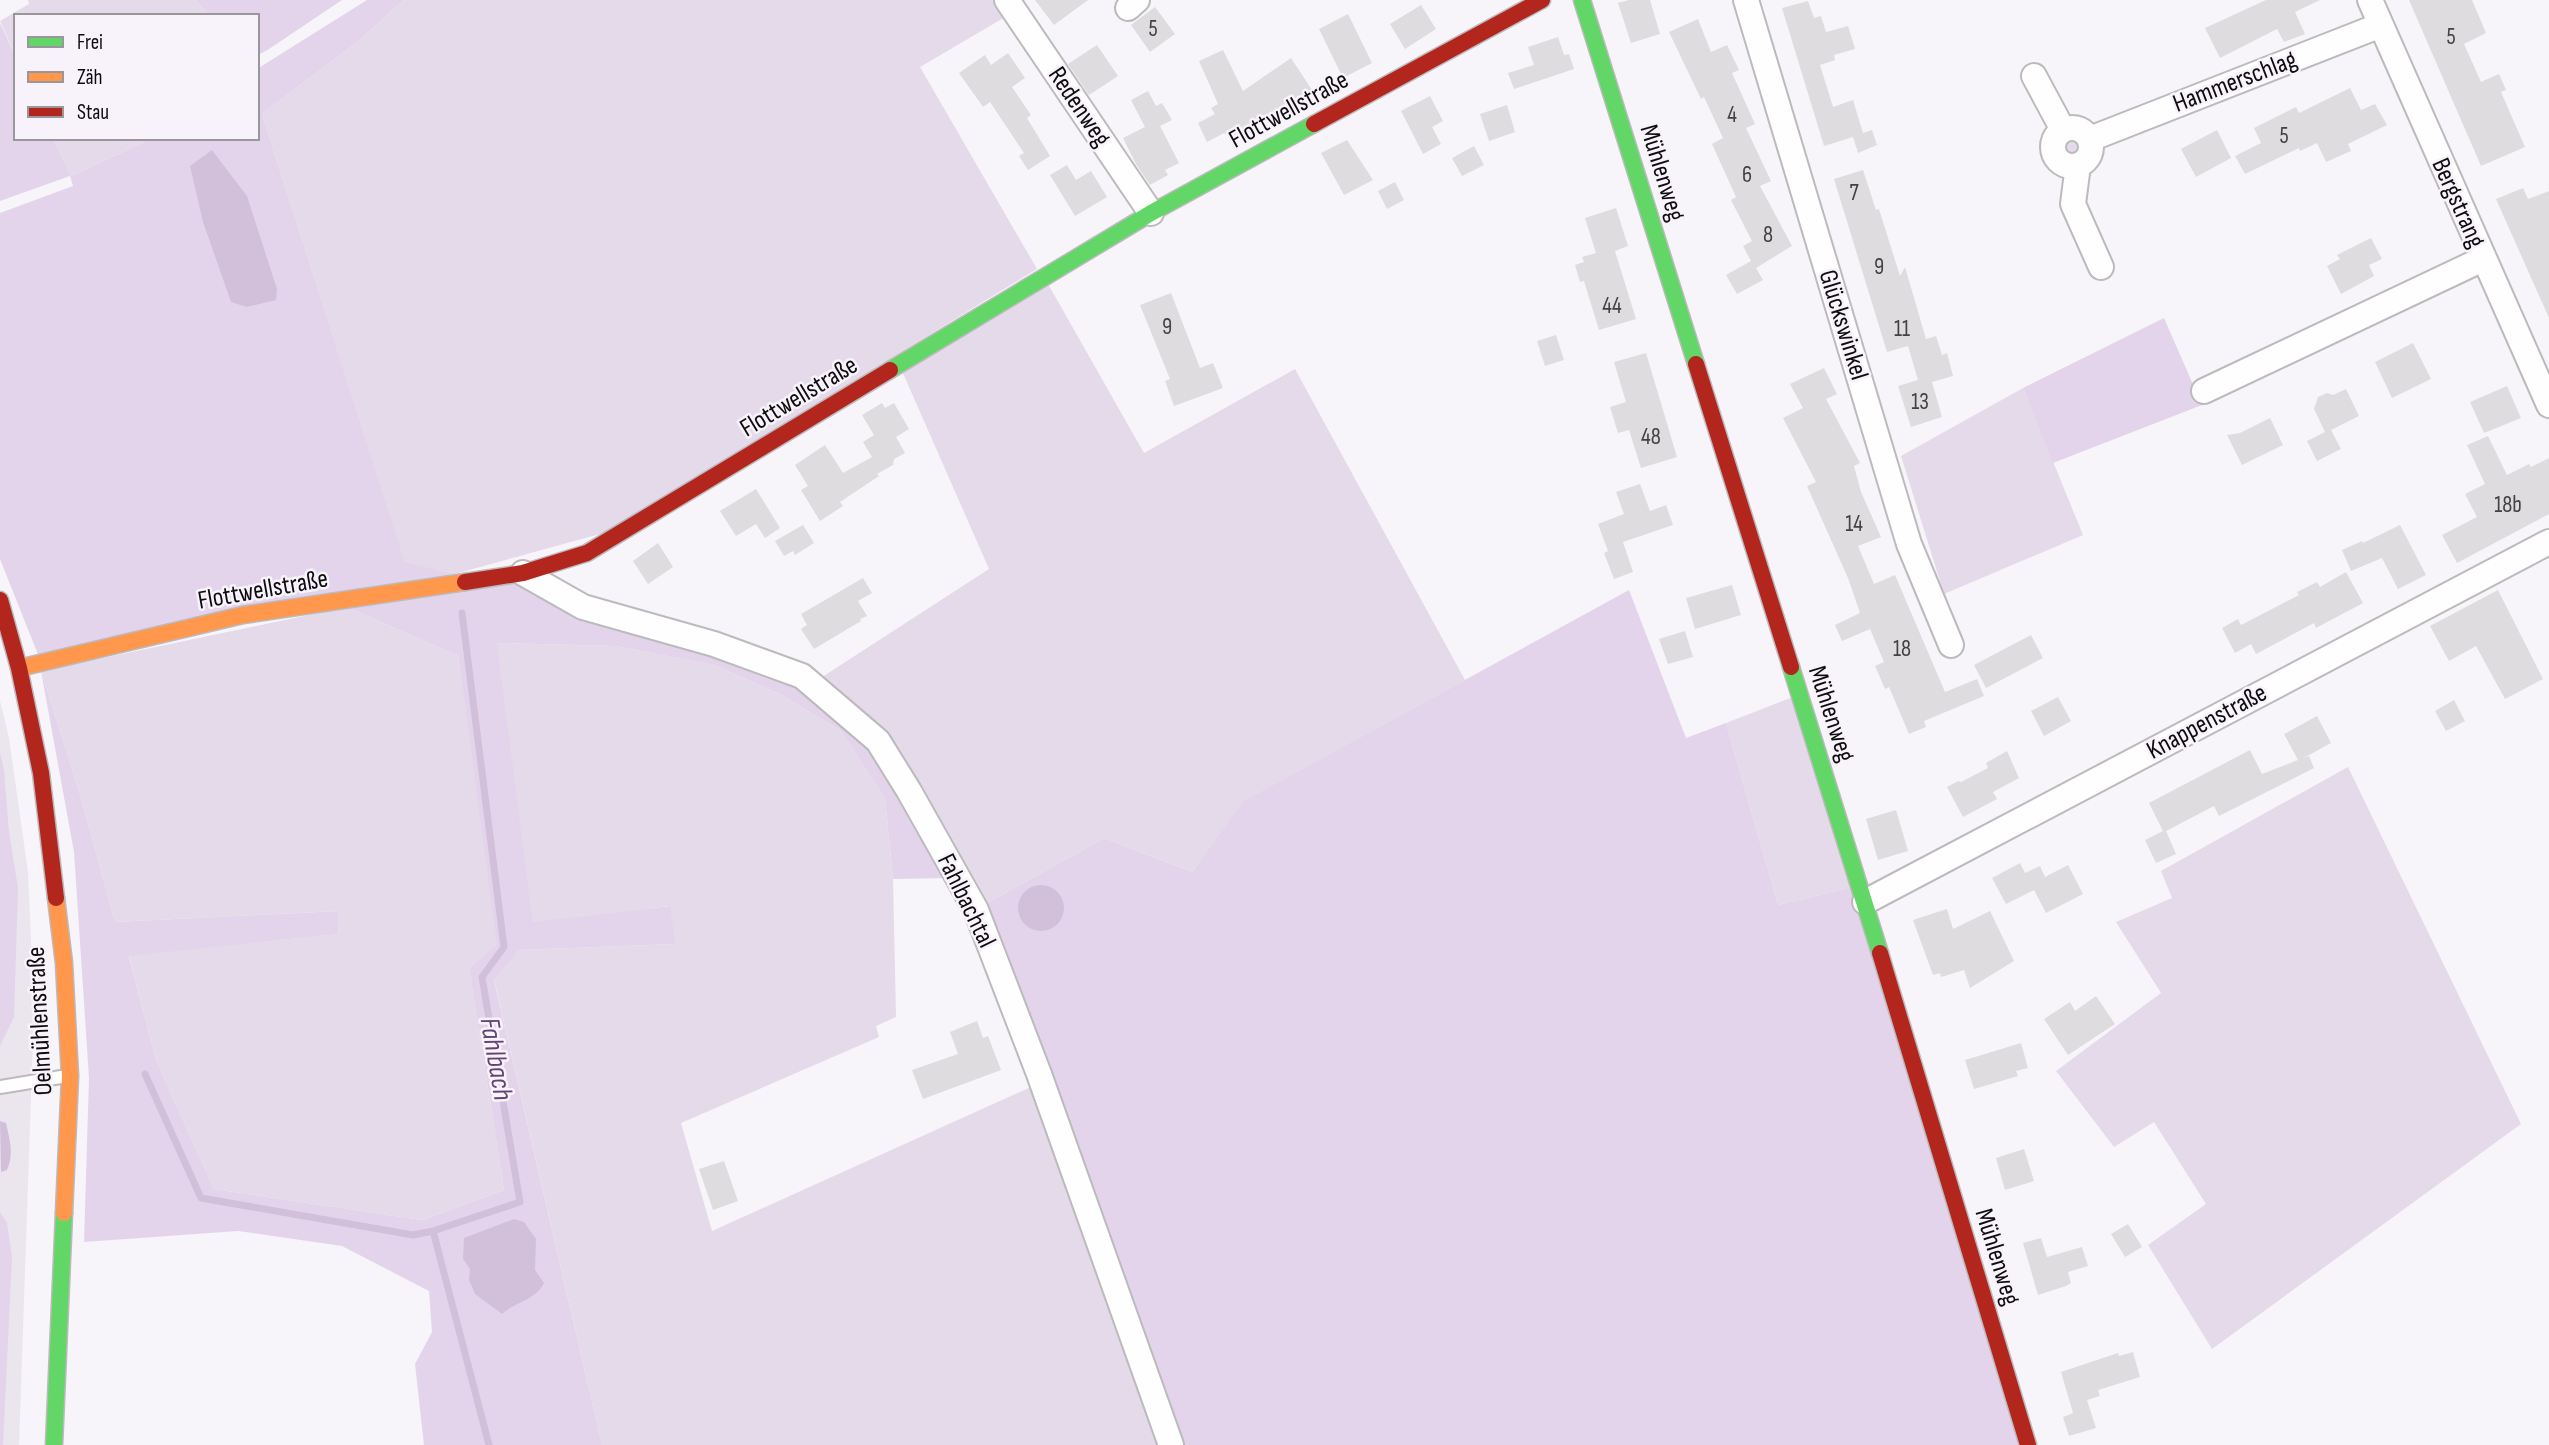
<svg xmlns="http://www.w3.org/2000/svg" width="2549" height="1445" viewBox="0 0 2549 1445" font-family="'Sofia Sans Condensed',sans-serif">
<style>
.built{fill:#ebe5ee}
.green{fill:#e5daea}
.forest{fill:#e3d4eb}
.water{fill:#d2c0db}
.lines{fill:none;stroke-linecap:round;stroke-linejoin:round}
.stream{stroke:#d2c0db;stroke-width:7}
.building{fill:#dedcdf}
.lane-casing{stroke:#bcbabd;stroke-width:16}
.street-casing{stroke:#bcbabd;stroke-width:28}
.fast-casing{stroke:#bcbabd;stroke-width:19}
.slow-casing{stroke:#bcbabd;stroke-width:19}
.jam-casing{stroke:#bcbabd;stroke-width:19}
.lane{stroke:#fefefe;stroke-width:12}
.street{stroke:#fefefe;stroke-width:24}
.fast{stroke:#63d668;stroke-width:16}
.slow{stroke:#ff974d;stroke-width:16}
.jam{stroke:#b3261e;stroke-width:16}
.labels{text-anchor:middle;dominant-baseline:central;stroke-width:5;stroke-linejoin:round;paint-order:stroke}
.number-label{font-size:23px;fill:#434143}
.street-label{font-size:26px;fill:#0e0c0e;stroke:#f8f3fb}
.water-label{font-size:28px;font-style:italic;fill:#664375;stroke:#f8f3fb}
</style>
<rect width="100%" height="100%" fill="#f7f5f9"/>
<!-- built -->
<path class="built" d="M0,701L9,738L28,872L34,1010L19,1445H0Z"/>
<!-- green -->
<path class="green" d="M28,0H196L209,16H16V57L0,21L29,4Z
M404,0H1002L1012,13L920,67L1037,269L607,532L455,574L405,563L262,114L356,43Z
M2061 147a11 11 0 1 1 22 0a11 11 0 1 1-22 0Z
M53,138H153L71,176Z
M1048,284L1144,453L1295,369L1465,680L1245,801L1192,872L1104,838L980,907L816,681L989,569L902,371Z
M2023,388L2083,535L1944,594L1901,456Z
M347,607L458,656L498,945L469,968L504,1190L422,1220L214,1189L156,1060L129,955L338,934L339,911L115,922L80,794L41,671Z
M496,643L615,646L714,665L782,695L841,731L885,799L893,879L896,1017L876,1026L879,1037L681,1123L712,1231L1033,1086L1162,1445H602L494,979L518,950L676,944L669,906L533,923Z
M1793,697L1852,887L1778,905L1726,723Z
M2348,767L2521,1124L2212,1349L2148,1245L2206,1204L2154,1122L2114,1147L2056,1071L2161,993L2116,922L2172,898L2161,871Z"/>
<!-- forest -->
<path class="forest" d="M196,0H342L266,51L257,55V16H209Z
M367,0H404L356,43L262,114L405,562L455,574L39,657L0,559V213L73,186L70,176L0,201V23L16,57V138H53L71,176L153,138H257V69Z
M2164,318L2202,405L2053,463L2023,388Z
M519,579L798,682L869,740L951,878L893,879L885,799L841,731L782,695L714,665L615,646L497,643L533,922L670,906L676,944L519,950L494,980L602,1445H424L415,1364L432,1332L429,1291L342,1246L238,1231L84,1242L89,1078L74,852L41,671L80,794L115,922L339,911L338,934L129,956L156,1060L214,1189L422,1220L504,1190L469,968L497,945L458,656L347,607Z
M1629,590L1686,738L1726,723L1778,905L1852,887L2020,1445H1178L980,907L1104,838L1192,872L1244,801Z
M0,753L4,770L9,832L18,888L14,1017L0,1046Z
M0,1212L7,1223L12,1257L3,1445H0Z"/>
<!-- water -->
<path class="water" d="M212,150L247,196L277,289L276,300L247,307L231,302L203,222L190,166Z
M1018 908a23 23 0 1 1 46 0a23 23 0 1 1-46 0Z
M0,1121L6,1123C10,1141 14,1154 7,1170L1,1172Z
M514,1219L524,1222L536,1239L535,1270L544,1283C536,1300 515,1302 502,1314L475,1294L469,1280L470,1269L463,1259L464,1238Z"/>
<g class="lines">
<!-- stream -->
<path class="stream" d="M462,613L504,947L482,977L520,1202L433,1231L489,1445
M145,1074L201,1198L413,1235L433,1231"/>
</g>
<!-- building -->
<path class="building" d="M1035,0H1088L1054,25Z
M1629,0H1650L1660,34L1631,43L1618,3Z
M2266,0H2320L2295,12L2305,34L2284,42L2277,29L2220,58L2205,28Z
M2409,0H2472L2486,33L2464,44L2481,82L2499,74L2506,90L2501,92L2525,147L2481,166Z
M1808,1L1814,18L1821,16L1826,32L1848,26L1855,49L1834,55L1835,60L1820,65L1833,107L1853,100L1863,133L1872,130L1877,145L1858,153L1853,137L1824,146L1782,8Z
M1421,5L1436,29L1405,49L1390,24Z
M1155,7L1175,34L1150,52L1131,25Z
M1348,14L1372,63L1343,78L1319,29Z
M1698,19L1711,52L1727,45L1739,70L1732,73L1755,124L1746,128L1771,181L1760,186L1792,246L1756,268L1763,280L1737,294L1726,275L1751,261L1743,246L1752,241L1731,200L1736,197L1712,144L1723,138L1704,97L1701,99L1669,32Z
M1558,37L1564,55L1569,54L1574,69L1514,89L1508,73L1534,65L1528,47Z
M1097,45L1118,76L1089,95L1068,64Z
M1223,50L1243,91L1291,58L1314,93L1284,113L1282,110L1242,130L1232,139L1224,133L1207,142L1198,123L1215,114L1211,108L1218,104L1199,61Z
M1008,53L1025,78L1012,87L1031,115L1027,118L1050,156L1028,170L1019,156L1024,153L990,102L983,107L959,73L985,55L991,65Z
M2350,88L2361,110L2375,104L2387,125L2348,144L2351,151L2326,162L2317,143L2300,151L2299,148L2245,174L2235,156L2261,143L2254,128L2296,107L2299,113Z
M1148,91L1156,106L1162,103L1172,120L1160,126L1179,163L1165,170L1168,175L1150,185L1136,164L1123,138L1145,127L1131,100Z
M1430,96L1443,121L1432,127L1441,144L1423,154L1401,111Z
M1507,105L1515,132L1489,141L1480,114Z
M2217,130L2231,158L2196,177L2181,149Z
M1347,140L1373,180L1344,195L1321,153Z
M1474,146L1484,165L1462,176L1452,158Z
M1067,165L1076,180L1091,171L1107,197L1075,216L1050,175Z
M1863,170L1876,210L1879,209L1900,276L1905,267L1926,339L1936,336L1942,355L1947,353L1953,376L1932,382L1942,417L1911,427L1898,386L1918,380L1908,346L1887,352L1834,179Z
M1395,182L1404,200L1387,209L1378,191Z
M2523,188L2528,199L2549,191V318L2496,199Z
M1616,208L1628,246L1615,251L1636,319L1599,330L1584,281L1580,282L1575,265L1584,262L1582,257L1596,253L1585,218Z
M2371,238L2382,259L2369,265L2374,276L2341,294L2327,266L2340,259L2337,255Z
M1171,293L1200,368L1213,363L1223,388L1174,406L1165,381L1170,379L1140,305Z
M1556,335L1564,360L1545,366L1537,341Z
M2413,343L2431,379L2392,398L2375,362Z
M1646,353L1677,457L1641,468L1629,430L1618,433L1610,407L1626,402L1614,362Z
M1824,368L1837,394L1826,399L1860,463L1854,466L1861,492L1881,537L1858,546L1874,584L1895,575L1945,692L1977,679L1984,696L1924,721L1926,727L1909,734L1889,687L1885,689L1875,666L1884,662L1870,629L1842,641L1835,625L1860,613L1848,578L1807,486L1816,482L1783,418L1803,408L1790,384Z
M2507,386L2521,418L2484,433L2470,402Z
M2346,389L2359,416L2331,430L2341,449L2317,461L2307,441L2325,432L2314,409L2318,397L2327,393L2333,395Z
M882,403L885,408L894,403L909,429L896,437L905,453L894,459L893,465L877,474L879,476L840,502L843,506L820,521L801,490L808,486L795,465L825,445L843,473L872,457L863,442L874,435L862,415Z
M2270,418L2283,445L2242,465L2227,435L2240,433Z
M2488,436L2507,475L2529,464L2531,467L2549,458V514L2457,563L2442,535L2477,517L2465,494L2485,484L2467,445Z
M1640,484L1650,511L1666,505L1673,525L1623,542L1633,572L1614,579L1604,553L1608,551L1598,524L1624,514L1616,492Z
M756,489L780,528L765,538L756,524L736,536L720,511Z
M803,525L814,543L795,555L793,551L784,556L775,541Z
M2400,525L2426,575L2398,589L2382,558L2351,571L2342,550L2362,541L2363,543Z
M658,543L673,567L648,584L633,561Z
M2346,572L2363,603L2316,628L2314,623L2256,654L2251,644L2235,653L2222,628L2238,619L2241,625L2299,595L2297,592L2317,582L2320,587Z
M863,578L872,593L858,601L867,616L860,619L861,621L814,649L801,629L807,625L801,614Z
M1732,585L1741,615L1695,629L1686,598Z
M2498,590L2543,679L2505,699L2476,646L2449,661L2430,626Z
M1685,631L1693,657L1668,664L1659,639Z
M2031,635L2043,658L1986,688L1974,665Z
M2058,697L2071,721L2044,736L2031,711Z
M2454,700L2465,721L2446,731L2435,711Z
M2317,716L2331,743L2302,759L2309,756L2314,768L2219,816L2214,806L2166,831L2176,854L2156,863L2145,840L2163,831L2149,803L2250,750L2262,774L2298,760L2284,734Z
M2007,751L2019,778L1993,792L1997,799L1963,817L1947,787L1958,781L1961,782L1988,768L1986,763Z
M1896,810L1908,851L1878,860L1866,819Z
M2020,863L2025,873L2040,866L2045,877L2068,865L2083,894L2046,913L2034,890L2006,904L1992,878Z
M1947,909L1953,929L1990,911L2014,961L1970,988L1964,970L1941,977L1940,973L1933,975L1913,920Z
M2096,996L2115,1024L2068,1055L2044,1019L2070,1002L2075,1011Z
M977,1021L983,1038L988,1036L1001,1070L923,1099L912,1070L958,1054L950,1032Z
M2021,1043L2028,1068L2016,1071L2018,1076L1974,1089L1965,1060Z
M2024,1149L2034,1181L2005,1190L1996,1158Z
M724,1161L738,1201L713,1210L699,1169Z
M2128,1224L2142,1247L2125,1257L2111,1234Z
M2041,1238L2047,1257L2082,1247L2088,1266L2068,1272L2071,1283L2066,1286L2038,1295L2023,1243Z
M2133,1352L2140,1377L2098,1390L2100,1396L2087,1400L2096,1428L2069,1436L2063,1417L2073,1413L2061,1372L2118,1353L2119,1356Z"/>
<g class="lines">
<!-- lane casing -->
<g class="lane-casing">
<path id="lane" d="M0,1087L67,1076"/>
</g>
<!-- street casing -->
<g class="street-casing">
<path id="street" d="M1007,0L1151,213
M1746,0L1909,544L1951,645
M2370,0L2549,405
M1128,8L1137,0
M2034,76L2063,130
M2053 147a19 19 0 1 1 38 0a19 19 0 1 1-38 0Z
M2090,139L2381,25
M2078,165L2073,204L2101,267
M2204,391L2483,259
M523,573L583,607L714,644L802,676L878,741L909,791L976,910L1039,1074L1171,1445
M1865,902L2549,542"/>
</g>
<!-- fast casing -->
<g class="fast-casing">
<path id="fast" d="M1582,0L1696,364
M890,370L1151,213L1314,124
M1791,667L1880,953
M54,1445L64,1213"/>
</g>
<!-- slow casing -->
<g class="slow-casing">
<path id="slow" d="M19,668L243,615L465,582
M56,898L64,963L70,1076L64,1213"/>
</g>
<!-- jam casing -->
<g class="jam-casing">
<path id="jam" d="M1314,124L1542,0
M1696,364L1791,667
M465,582L523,573L587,553L890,370
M0,600L19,668L41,773L56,898
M1880,953L2028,1445"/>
</g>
<!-- lane -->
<use href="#lane" class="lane"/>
<!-- street -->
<use href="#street" class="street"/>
<!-- fast -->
<use href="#fast" class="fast"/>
<!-- slow -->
<use href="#slow" class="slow"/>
<!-- jam -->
<use href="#jam" class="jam"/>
</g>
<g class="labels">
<!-- number labels -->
<g class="number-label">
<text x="1153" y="29">5</text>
<text x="2451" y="37">5</text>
<text x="1732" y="115">4</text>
<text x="2284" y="136">5</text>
<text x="1747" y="175">6</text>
<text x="1854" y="193">7</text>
<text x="1768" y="235">8</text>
<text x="1879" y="267">9</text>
<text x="1612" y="306">44</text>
<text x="1167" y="327">9</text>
<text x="1902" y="329">11</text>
<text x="1920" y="402">13</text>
<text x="1651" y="437">48</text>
<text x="2508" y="505">18b</text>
<text x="1854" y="524">14</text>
<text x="1902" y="649">18</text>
</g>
<!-- street labels -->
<g class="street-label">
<text transform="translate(2235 82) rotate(-21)">Hammerschlag</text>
<text transform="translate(1079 107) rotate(56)">Redenweg</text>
<text transform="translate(1289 110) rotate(-29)">Flottwellstraße</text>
<text transform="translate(1662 173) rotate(73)">Mühlenweg</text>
<text transform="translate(2458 203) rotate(66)">Bergstrang</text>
<text transform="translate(1843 325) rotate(73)">Glückswinkel</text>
<text transform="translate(799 397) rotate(-31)">Flottwellstraße</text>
<text transform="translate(263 590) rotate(-10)">Flottwellstraße</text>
<text transform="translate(1831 714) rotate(72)">Mühlenweg</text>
<text transform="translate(2207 722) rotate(-28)">Knappenstraße</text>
<text transform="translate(966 901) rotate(64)">Fahlbachtal</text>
<text transform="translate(40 1021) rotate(-93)">Oelmühlenstraße</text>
<text transform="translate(1997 1257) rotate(73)">Mühlenweg</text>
</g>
<!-- water labels -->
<g class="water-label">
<text transform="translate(496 1059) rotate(80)">Fahlbach</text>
</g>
</g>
<!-- legend -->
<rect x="14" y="14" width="245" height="126" fill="#f8f3fb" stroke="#9a979c" stroke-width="2"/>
<rect x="28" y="37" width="35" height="10" fill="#63d668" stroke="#9a979c" stroke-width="2"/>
<text x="77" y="49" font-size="21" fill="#0e0c0e">Frei</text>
<rect x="28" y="72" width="35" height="10" fill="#ff974d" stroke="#9a979c" stroke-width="2"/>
<text x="77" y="84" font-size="21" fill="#0e0c0e">Zäh</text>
<rect x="28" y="107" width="35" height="10" fill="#b3261e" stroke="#9a979c" stroke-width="2"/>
<text x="77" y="119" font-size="21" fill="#0e0c0e">Stau</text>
</svg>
